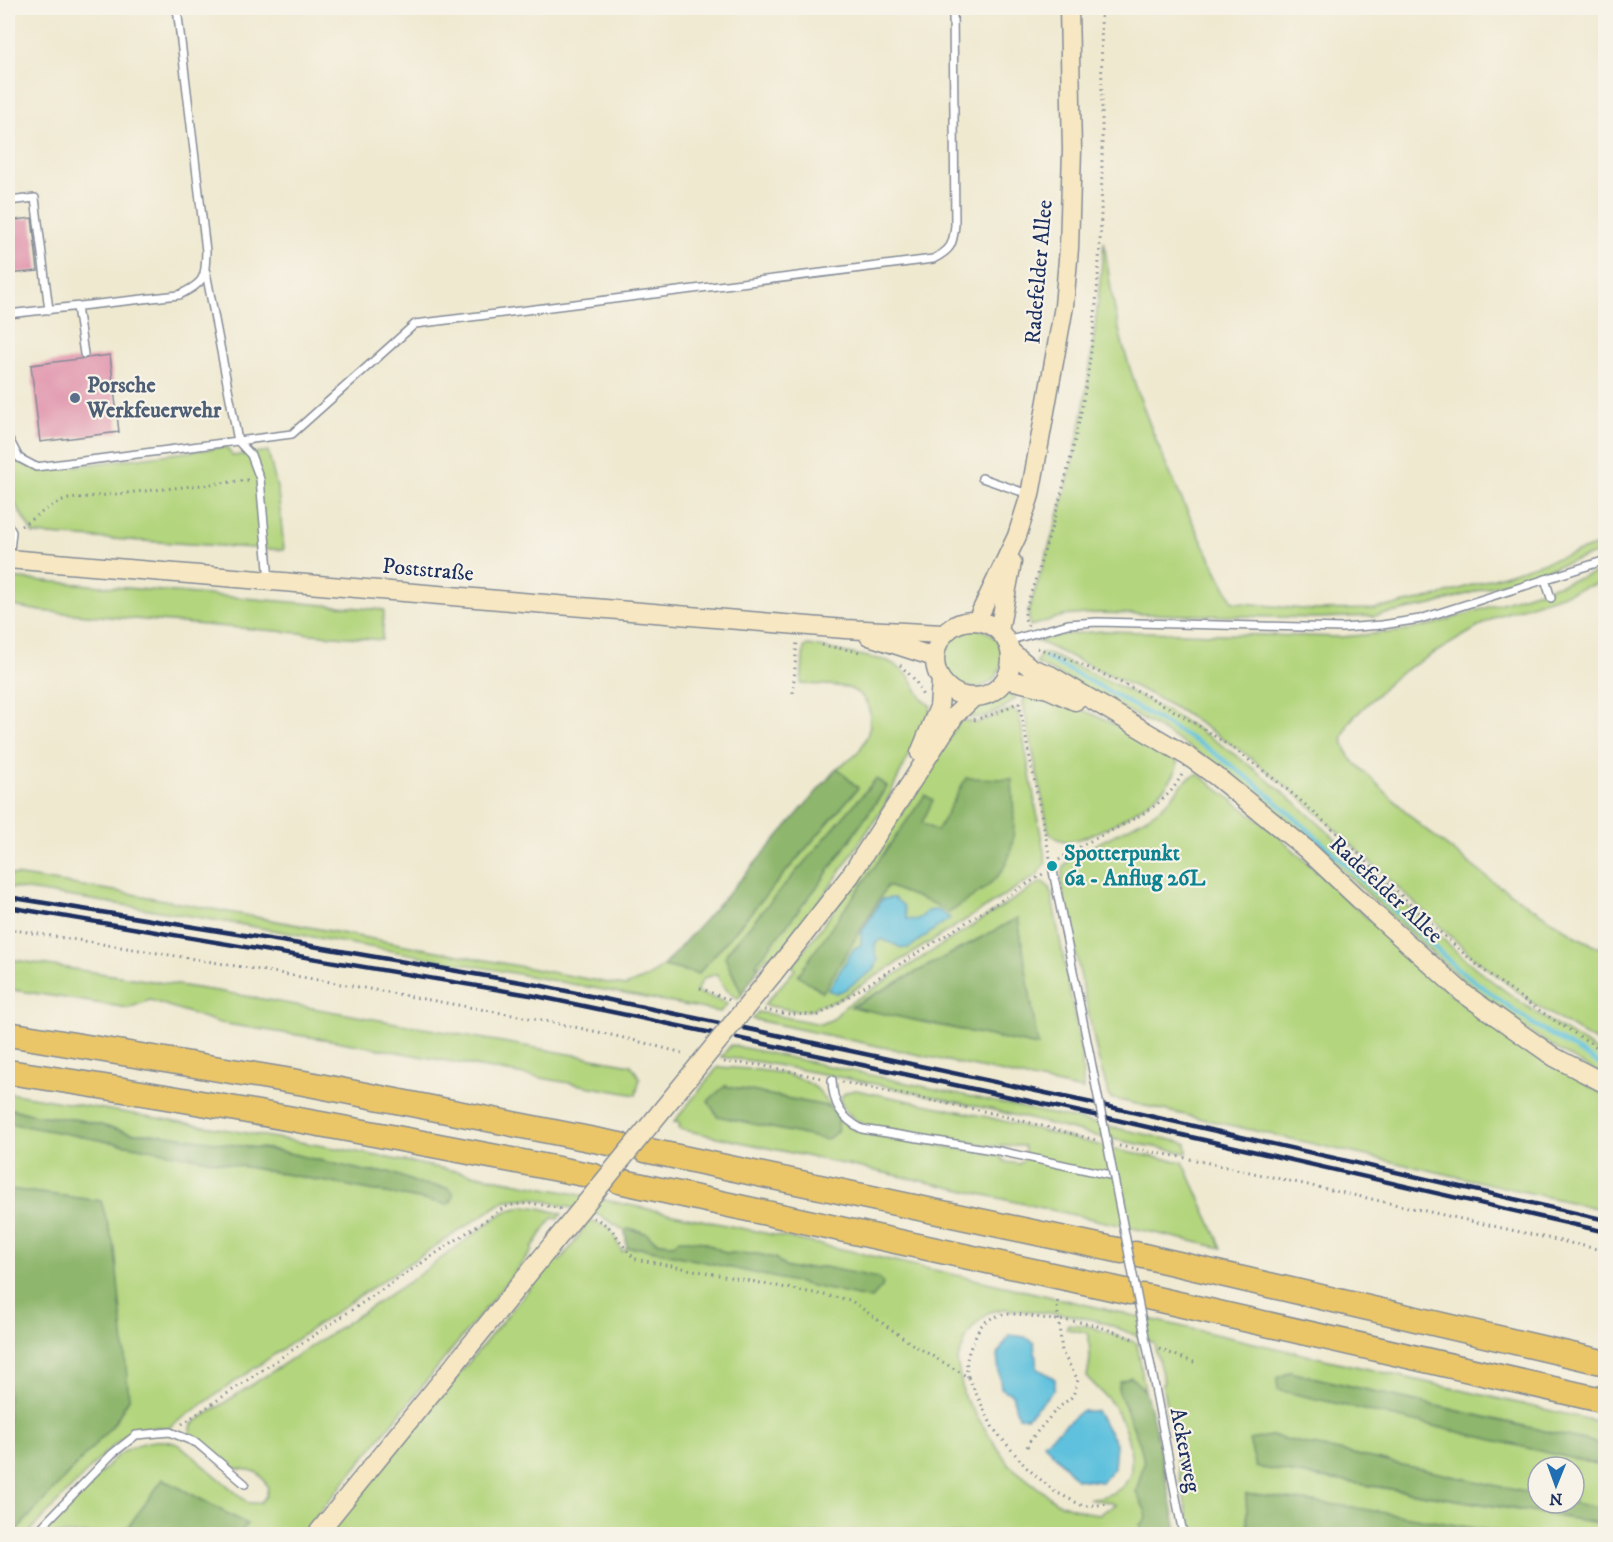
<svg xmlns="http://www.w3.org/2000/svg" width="1613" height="1542" viewBox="0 0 1613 1542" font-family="'IM FELL DW Pica',serif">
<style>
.green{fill:#b3d57d;stroke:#67826e;stroke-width:1.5;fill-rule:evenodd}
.forest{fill:#8eb66c;stroke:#547265;stroke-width:1.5}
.water{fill:#5fc1dd;stroke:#3d789e;stroke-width:1.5}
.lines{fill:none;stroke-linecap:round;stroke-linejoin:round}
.stream{stroke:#5fc1dd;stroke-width:4.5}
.building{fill:#de89a6}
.lane-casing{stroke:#858c97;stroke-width:10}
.secondary-casing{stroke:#858c97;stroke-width:21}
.highway-casing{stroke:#858c97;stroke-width:27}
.path{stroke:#858c97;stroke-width:3;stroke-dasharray:1.5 4.5;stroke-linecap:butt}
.lane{stroke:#fff;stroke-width:7}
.secondary{stroke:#f7e8c3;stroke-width:18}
.highway{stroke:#eac669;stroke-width:24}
.rail{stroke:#1b2f5e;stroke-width:4.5}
.lane-bridge-casing{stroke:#858c97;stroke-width:10;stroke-linecap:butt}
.secondary-bridge-casing{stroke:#858c97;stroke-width:21;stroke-linecap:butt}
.lane-bridge{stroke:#fff;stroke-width:7}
.secondary-bridge{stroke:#f7e8c3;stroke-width:18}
.service-dot{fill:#5c6f8a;stroke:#f7f3e8;stroke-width:2}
.culture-dot{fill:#0f9aa8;stroke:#f7f3e8;stroke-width:2}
.labels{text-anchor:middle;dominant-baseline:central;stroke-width:4.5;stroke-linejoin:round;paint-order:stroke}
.street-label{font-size:22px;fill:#1b2f5e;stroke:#f7f3e8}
.service-label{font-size:22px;font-weight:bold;fill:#4e5e75;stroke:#f7f3e8;text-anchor:start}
.culture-label{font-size:22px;font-weight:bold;fill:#0d838f;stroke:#f7f3e8;text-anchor:start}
</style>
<rect width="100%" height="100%" fill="#f7f3e8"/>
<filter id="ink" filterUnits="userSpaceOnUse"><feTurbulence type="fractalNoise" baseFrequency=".0167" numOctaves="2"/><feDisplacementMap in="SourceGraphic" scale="12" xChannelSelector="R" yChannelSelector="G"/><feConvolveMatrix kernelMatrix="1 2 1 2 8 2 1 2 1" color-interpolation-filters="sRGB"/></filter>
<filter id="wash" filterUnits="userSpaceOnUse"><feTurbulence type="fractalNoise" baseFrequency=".008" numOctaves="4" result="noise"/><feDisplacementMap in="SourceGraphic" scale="24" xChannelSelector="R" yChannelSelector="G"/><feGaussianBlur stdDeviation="1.35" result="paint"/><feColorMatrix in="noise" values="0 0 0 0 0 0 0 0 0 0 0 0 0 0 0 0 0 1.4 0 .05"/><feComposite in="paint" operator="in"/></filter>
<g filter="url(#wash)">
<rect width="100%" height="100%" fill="#efe9d0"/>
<!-- green -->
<path class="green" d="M1104,241C1109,277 1114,313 1124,349C1150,438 1190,520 1233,602L1313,610L1374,609L1431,598L1605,543V551L1432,605L1375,616L1317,618L1097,613L1063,616L1030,626L1028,612C1048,551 1068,490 1080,427C1092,365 1098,303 1104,241Z
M226,447L233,456L268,451L278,492L284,550L33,534L8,492V451C18,467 34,469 52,469Z
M1605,570V581L1497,616L1397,675L1349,722L1342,739L1349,757L1420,825L1493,882L1579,938L1605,950V1048L1531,1002L1472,956L1303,800L1243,752L1179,710L1146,692L1037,641L1060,635L1103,631L1342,637L1405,631L1435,624Z
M8,578L384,610L382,640L40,611L8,605Z
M942 658a30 30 0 1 1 60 0a30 30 0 1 1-60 0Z
M808,645L888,661C895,665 902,669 908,675C917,686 918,698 931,706L929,715L883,808L827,891L773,960L768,956L759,967L755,964L820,883L887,787L876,779L725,958L742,994L738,999C727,992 722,986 717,974L704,978L696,992L728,1003L720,1012C483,967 246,923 8,887V874L121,892L625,986L648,977L663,966L698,974L858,788L837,768C844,763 855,758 859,751C874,730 877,698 848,688C835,684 816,685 801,684L804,647Z
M1046,653C1114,682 1182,715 1241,759C1321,819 1389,892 1464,958C1507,996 1557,1026 1605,1056V1076C1480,1015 1389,908 1285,818C1210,753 1124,707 1036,663L1041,654Z
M1025,693C1080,702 1129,732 1177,760C1183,791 1093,841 1066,841C1059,841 1055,837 1049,833L1023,703Z
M1011,694L1016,696L1015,699C1001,712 981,721 963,716L977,707Z
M1012,709L1019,714L1046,863L1037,875L836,1001L816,1006L812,1010L797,1011L764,1005L792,973L795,969L792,966C853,887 909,806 960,720L977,723Z
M1198,774L1274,832L1441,986L1489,1024L1539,1058L1605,1095V1210L1110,1098L1098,1058L1061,883L1064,867L1069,860C1098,840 1133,829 1162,807C1175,797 1183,777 1198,774Z
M1041,882L1044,883L1050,888L1082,1055L1083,1090L752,1019L758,1012L821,1024L833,1019L844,1007ZM1018,918L1038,1046L852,1007V1006Z
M8,959L223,992L631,1065L640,1078L636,1095L336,1041L220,1023L150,1000L128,1008L8,989Z
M731,1045L1186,1143L1187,1153L1096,1136L989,1109L875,1084L760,1062L721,1057Z
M718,1067C746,1069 794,1069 817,1089C822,1094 826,1101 831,1107L725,1086L837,1131L839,1118L850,1128L868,1134L998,1155L1006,1162L1019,1164C1026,1159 1026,1154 1024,1146L1000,1145L999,1147L869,1127C852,1121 823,1094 856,1090L987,1117L1126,1152L1183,1162L1222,1248L904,1177L679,1129L680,1123L674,1122Z
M8,1093L341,1149L576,1194L846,1250L1605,1423V1445L1290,1372L1277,1378L1278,1390L1605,1466V1510L1574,1503V1467H1538V1495L1271,1436L1250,1440L1256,1467L1605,1524V1534H1509L1246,1494L1248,1534H1191L1162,1384L1164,1382C1161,1369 1157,1357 1154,1343L1103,1322L1070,1315L1005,1309L989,1312L975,1325L968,1334L957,1361L964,1397L1009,1465L1056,1502L1085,1512L1099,1514L1116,1505C1108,1500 1098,1501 1088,1499C1100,1497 1114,1495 1123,1486C1141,1469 1126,1427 1115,1408C1108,1397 1096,1387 1087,1377L1090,1359L1089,1335L1085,1332L1066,1329L1068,1324L1089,1326L1137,1343L1145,1391L1131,1377L1118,1389L1141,1447L1144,1463L1136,1492L1146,1512L1147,1518L1140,1525L1143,1534H328L542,1273L556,1258L560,1261L577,1239L588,1220L610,1228L622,1252L627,1248H642L871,1299L882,1287L883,1283L824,1267L793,1269L785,1267L775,1258L757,1254L726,1253L717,1249L661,1243C649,1239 640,1224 625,1231L599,1215L553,1203L533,1198L506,1200L359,1296L168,1428L156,1427L126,1435L106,1452L27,1534H13L113,1425L129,1399L101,1201L8,1189V1123L446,1204L450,1203L447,1188L417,1183L389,1172H369L271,1149L237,1146L152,1133H132L80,1120L35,1115L8,1108Z
M524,1206L540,1208L562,1214L558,1219L552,1218L532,1248V1251L302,1534H239L247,1524L163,1479L123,1534H43L116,1457C134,1443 160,1435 181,1446L248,1503H260L266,1496L268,1488C256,1461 246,1475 226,1465C213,1458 202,1443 190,1434L192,1424L412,1280L504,1212Z"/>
<!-- forest -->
<path class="forest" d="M837,768L858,788L698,974L663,966L751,868Z
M966,778L1012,779C1013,811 1021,854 995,879C982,892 964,902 949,913L934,904L887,886L823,992L798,975L925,795L933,800L922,823L937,831Z
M876,779L887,786L820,883L756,964L759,967L742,994L725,957L728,951Z
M1018,918L1038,1046L851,1007Z
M725,1086L831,1107L839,1118L837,1131L827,1140L717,1116L708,1101Z
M8,1108L35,1115L80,1120L132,1133L160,1134L284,1152L369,1172H389L417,1183L447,1188L453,1192V1198L450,1203L446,1204L8,1123Z
M8,1189L101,1201L115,1249L129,1399L113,1425L13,1534H8Z
M628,1229L646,1233L655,1241L661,1243L673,1244L680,1240H690L704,1242L726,1253L757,1254L775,1258L785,1267L793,1269L824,1267L878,1278L883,1283L882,1287L871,1299L642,1248H627L625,1231Z
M1290,1372L1605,1445V1466L1278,1390L1277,1378Z
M1131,1377L1145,1391L1153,1419L1178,1534H1143L1140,1525L1147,1518L1146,1512L1136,1492L1144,1463L1141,1447L1118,1389L1120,1382Z
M1271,1436L1538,1495V1503H1574L1605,1510V1524L1256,1467L1249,1440Z
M163,1479L247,1524L239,1534H123Z
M1246,1494L1345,1506L1509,1534H1248Z"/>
<!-- water -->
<path class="water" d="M894,898L903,905L907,919C917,921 921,919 927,911L938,910L950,918L909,948H902L882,939L875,944V953L878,960L874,970L844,990L836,993L828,990L854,948L861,945V933L882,899Z
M1010,1335L1025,1337L1034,1343L1037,1368L1055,1379V1389L1027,1417H1018L1012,1394L1001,1388L997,1355Z
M1081,1411H1096L1116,1443L1114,1468L1101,1482L1076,1479L1044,1443Z"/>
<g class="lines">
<!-- stream -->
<path class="stream" d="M1046,658L1101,687L1206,747L1255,783L1306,828L1457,968L1530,1022L1606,1068"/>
</g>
<g id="blocks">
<!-- building -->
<path class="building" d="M32,218L38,271L8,274V221Z
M110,355L119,432L40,442L31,365Z"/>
</g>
</g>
<g filter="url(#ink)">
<use href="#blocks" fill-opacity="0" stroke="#858c97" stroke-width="1.5"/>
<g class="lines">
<!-- lane casing -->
<g class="lane-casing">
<path id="lane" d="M8,201L35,198L49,310
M206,272L238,441L251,455L260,479L269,580
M77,307L84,354
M8,314L179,295C205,282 205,279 206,251L177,8
M8,437L19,458L36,467L292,434L415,324L933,259C951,250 953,245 955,225L953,8
M982,478L1028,494
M8,525L12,532L9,559
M1545,579L1551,598
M1007,641L1068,624L1097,622L1342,628L1382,625L1420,619L1606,560
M1052,866L1090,1056
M832,1080C833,1104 841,1118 862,1129L999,1151L1114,1176
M1152,1372L1183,1534
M35,1534L112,1454L136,1435L170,1432L197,1443L245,1484"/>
</g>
<!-- secondary casing -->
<g class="secondary-casing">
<path id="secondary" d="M8,559L845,629L943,634
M977,620L1017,536L1030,495L1064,306L1069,248L1072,150L1069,8
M935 659a38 38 0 1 1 76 0a38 38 0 1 1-76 0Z
M999,631L1012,562
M869,636L934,657
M1010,651L1031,668L1050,675L1192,759L1217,777L1306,849L1377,916L1463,993L1554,1057L1606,1084
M1006,679L1048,689L1075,701
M920,753L939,707L941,681
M773,974L850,876L955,715L974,697
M317,1534L551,1246"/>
</g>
<!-- highway casing -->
<g class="highway-casing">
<path id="highway" d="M8,1034L304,1083L620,1145
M8,1072C204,1101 399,1138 594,1176
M645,1150L1122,1251
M619,1181L1130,1292
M1135,1254L1606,1363
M1143,1296L1606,1401"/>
</g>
<!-- path -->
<path class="path" d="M21,526L56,503L69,499L249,480
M1028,626L1025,619V611C1055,521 1083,429 1093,334C1105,226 1102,116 1101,8
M822,645L860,652
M1037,648C1137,682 1230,739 1309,808C1364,856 1413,910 1468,957C1510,993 1558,1023 1606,1053
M900,665L915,680L923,696
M793,693L797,641
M1019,703L1050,858
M974,720L997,713L1019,702
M1059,860C1093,835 1144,821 1171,791C1176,785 1180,778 1184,771
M8,929C146,951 285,973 424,999C512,1015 599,1029 685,1054
M700,988L732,1001
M764,1010L789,1014L819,1015L1043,874
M724,1062L760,1065L821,1078
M842,1082L988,1112L1096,1140
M1119,1146L1186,1158L1606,1251
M593,1218C617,1227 617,1242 635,1259L850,1300L912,1344L968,1377L993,1428L1026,1467L1054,1491L1083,1506L1110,1504
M1159,1349L1196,1363
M968,1377C965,1363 967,1355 973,1342C977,1332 981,1322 992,1318C1010,1310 1029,1316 1047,1319C1057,1321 1068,1320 1079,1322C1099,1325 1117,1333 1136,1340
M182,1424L505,1207C526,1201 540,1204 561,1209
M1027,1447L1031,1439L1056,1410L1073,1396L1078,1380L1062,1352L1057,1306L1058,1297"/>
<!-- lane -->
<use href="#lane" class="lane"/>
<!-- secondary -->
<use href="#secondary" class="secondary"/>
<!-- highway -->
<use href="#highway" class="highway"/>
<!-- rail -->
<path class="rail" d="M8,897L312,946L538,985L719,1023
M8,907L536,996L712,1033
M744,1028L1106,1106L1606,1220
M737,1038L1108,1118L1606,1232"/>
<!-- lane-bridge casing -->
<g class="lane-bridge-casing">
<path id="lane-bridge" d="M1090,1056L1152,1372"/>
</g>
<!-- secondary-bridge casing -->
<g class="secondary-bridge-casing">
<path id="secondary-bridge" d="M551,1246L773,974"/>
</g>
<!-- lane-bridge -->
<use href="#lane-bridge" class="lane-bridge"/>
<!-- secondary-bridge -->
<use href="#secondary-bridge" class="secondary-bridge"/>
</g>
</g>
<!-- markers -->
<circle class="service-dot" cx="75" cy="398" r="6"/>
<circle class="culture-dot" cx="1052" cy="866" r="6"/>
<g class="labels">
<!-- street labels -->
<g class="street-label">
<text transform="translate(1039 272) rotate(-85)">Radefelder Allee</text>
<text transform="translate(428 570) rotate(5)">Poststraße</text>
<text transform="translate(1386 890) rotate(43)">Radefelder Allee</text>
<text transform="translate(1185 1450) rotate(79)">Ackerweg</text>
</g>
<!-- service labels -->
<g class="service-label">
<text x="87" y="385">Porsche<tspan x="87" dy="25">Werkfeuerwehr</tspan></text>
</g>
<!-- culture labels -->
<g class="culture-label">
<text x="1064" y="853">Spotterpunkt<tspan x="1064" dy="25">6a - Anflug 26L</tspan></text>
</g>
</g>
<!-- margin -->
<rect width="1613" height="1542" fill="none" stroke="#f7f3e8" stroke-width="30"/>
<!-- north arrow -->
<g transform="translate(1556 1485) rotate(181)"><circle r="28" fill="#f7f3e8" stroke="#9fa5b1" stroke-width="1.5"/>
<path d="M0-4.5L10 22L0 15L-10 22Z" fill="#1f6fb2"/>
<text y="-9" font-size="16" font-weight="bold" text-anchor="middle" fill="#1b2f5e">N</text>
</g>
</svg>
